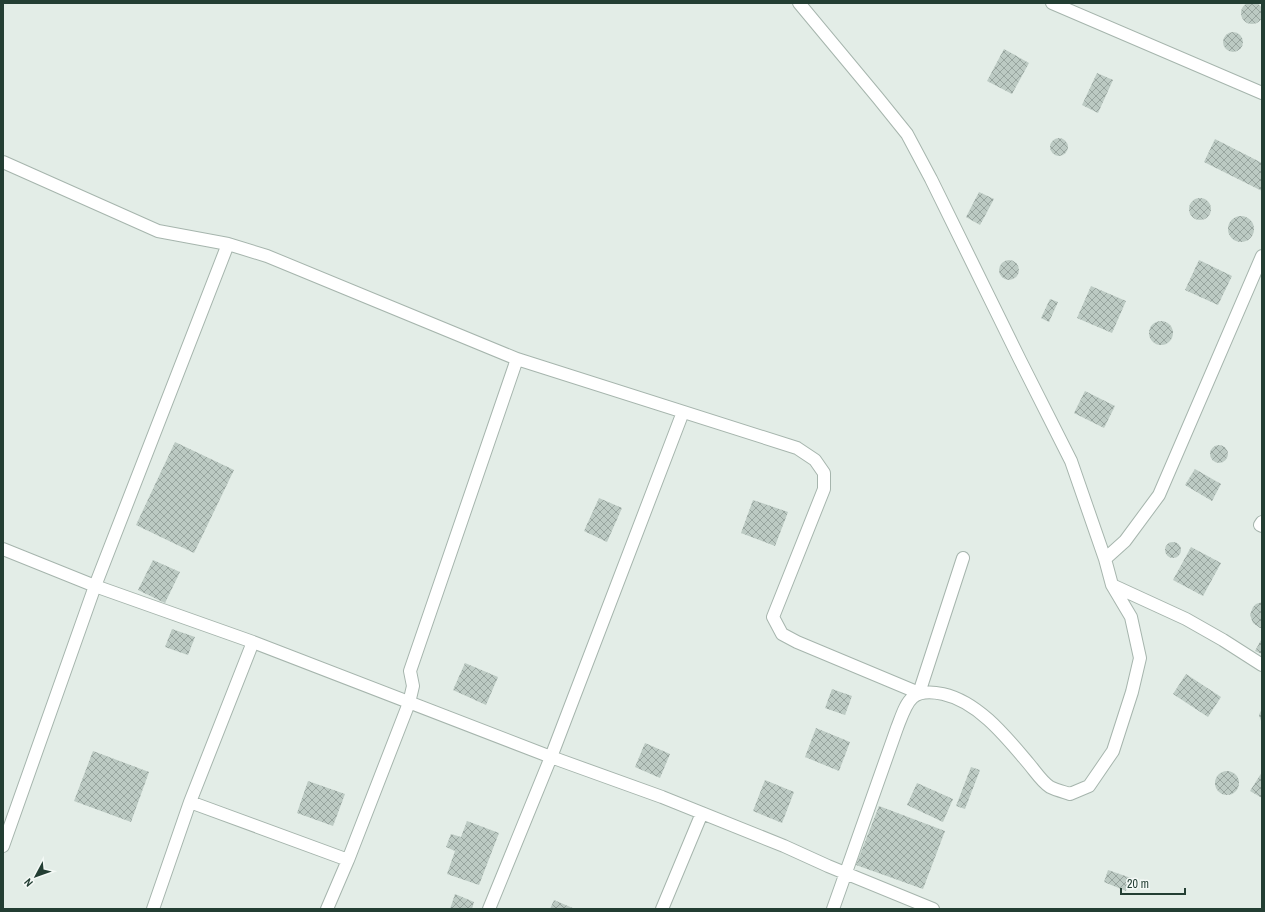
<svg xmlns="http://www.w3.org/2000/svg" width="1265" height="912" viewBox="0 0 1265 912" font-family="'Archivo Narrow',sans-serif">
<style>
.building{fill:url(#building-cross-hatch)}
.lines{fill:none;stroke-linecap:round;stroke-linejoin:round}
.minor-casing{stroke:#a6b5ad;stroke-width:14}
.minor{stroke:#fff;stroke-width:12}
</style>
<defs>
<pattern id="building-cross-hatch" width="8" height="8" patternUnits="userSpaceOnUse"><rect width="8" height="8" fill="#bccac3"/><path d="M0 0l8 8M0 8l8-8" fill="none" stroke="#98a59f"/></pattern>
</defs>
<rect width="100%" height="100%" fill="#e3ede7"/>
<!-- building -->
<path class="building" d="M1241 13a11 11 0 1 1 22 0a11 11 0 1 1-22 0Z
M1223 42a10 10 0 1 1 20 0a10 10 0 1 1-20 0Z
M1004,49L1029,63L1012,94L987,81Z
M1097,73L1113,80L1098,113L1082,105Z
M1050 147a9 9 0 1 1 18 0a9 9 0 1 1-18 0Z
M1215,139L1262,163V191L1204,162Z
M979,192L994,199L980,225L966,217Z
M1189 209a11 11 0 1 1 22 0a11 11 0 1 1-22 0Z
M1228 229a13 13 0 1 1 26 0a13 13 0 1 1-26 0Z
M1199,260L1232,276L1218,305L1185,290Z
M999 270a10 10 0 1 1 20 0a10 10 0 1 1-20 0Z
M1091,286L1126,301L1112,333L1077,318Z
M1050,299L1058,302L1049,322L1041,318Z
M1149 333a12 12 0 1 1 24 0a12 12 0 1 1-24 0Z
M1085,391L1115,406L1104,428L1074,413Z
M175,442L234,470L194,553L136,525Z
M1210 454a9 9 0 1 1 18 0a9 9 0 1 1-18 0Z
M1195,469L1221,484L1212,501L1185,485Z
M599,498L622,508L607,542L584,531Z
M753,500L788,512L775,546L741,533Z
M1165 550a8 8 0 1 1 16 0a8 8 0 1 1-16 0Z
M1191,547L1221,563L1203,596L1173,580Z
M153,560L180,572L165,603L138,590Z
M1262,602V628H1260L1253,623L1250,615L1253,607L1256,604Z
M172,629L195,637L188,655L165,647Z
M1262,638V654L1255,651Z
M465,663L498,677L486,705L453,690Z
M1186,674L1221,697L1208,717L1173,694Z
M832,689L852,696L845,715L825,708Z
M1262,708V724L1259,715Z
M816,728L850,742L839,771L805,757Z
M645,743L670,754L660,778L635,767Z
M93,751L149,772L131,822L74,801Z
M971,767L980,770L965,809L956,806Z
M1215 783a12 12 0 1 1 24 0a12 12 0 1 1-24 0Z
M1262,772V798L1250,791Z
M765,780L794,792L782,823L753,811Z
M308,781L345,794L333,826L297,813Z
M917,783L953,799L943,822L907,805Z
M879,806L945,831L923,889L856,865Z
M467,821L499,833L479,885L447,874L455,851L446,847L451,834L461,837Z
M1108,870L1131,878L1126,891L1104,882Z
M455,894L474,902L472,909H450Z
M554,900L575,909H550Z"/>
<g class="lines">
<!-- minor casing -->
<g class="minor-casing">
<path id="minor" d="M799,3L878,98L907,134L931,179L1020,360L1071,461L1105,559L1112,585L1131,617L1140,658L1132,692L1113,751L1089,786L1070,794C1064,792 1056,790 1050,787C1042,782 1035,771 1029,764C1007,738 979,702 943,694C910,687 907,702 897,728L833,909
M1052,3L1262,93
M3,162L158,231L228,244L267,256L517,359L797,448L815,460L824,473V489L773,617L782,634L797,642L919,693L963,558
M1262,522L1260,525L1262,526
M3,549L95,586L253,642L551,757L662,797L784,846L828,866L933,909
M1105,559L1125,541L1159,495L1262,256
M1112,585L1186,619L1223,640L1262,665
M253,642L190,802L348,860L409,703L413,686L410,671L517,359
M3,846L95,586L228,244
M153,909L190,802
M327,909L348,860
M489,909L551,757L683,412
M662,909L702,813"/>
</g>
<!-- minor -->
<use href="#minor" class="minor"/>
</g>
<!-- border -->
<rect width="1265" height="912" fill="none" stroke="#233e33" stroke-width="8"/>
<!-- north arrow -->
<g transform="translate(36 876) rotate(229)" stroke="#f4f9f6" stroke-width="3" paint-order="stroke">
<path d="M0-3L7 15L0 10L-7 15Z" fill="#233e33"/>
<text y="-6" font-size="11" font-weight="bold" text-anchor="middle" fill="#233e33">N</text>
</g>
<!-- scale -->
<path d="M1121 888v6h64v-6" fill="none" stroke="#233e33" stroke-width="2"/>
<text x="1127" y="888" font-size="12" fill="#233e33" stroke="#f4f9f6" stroke-width="3" paint-order="stroke">20 m</text>
</svg>
